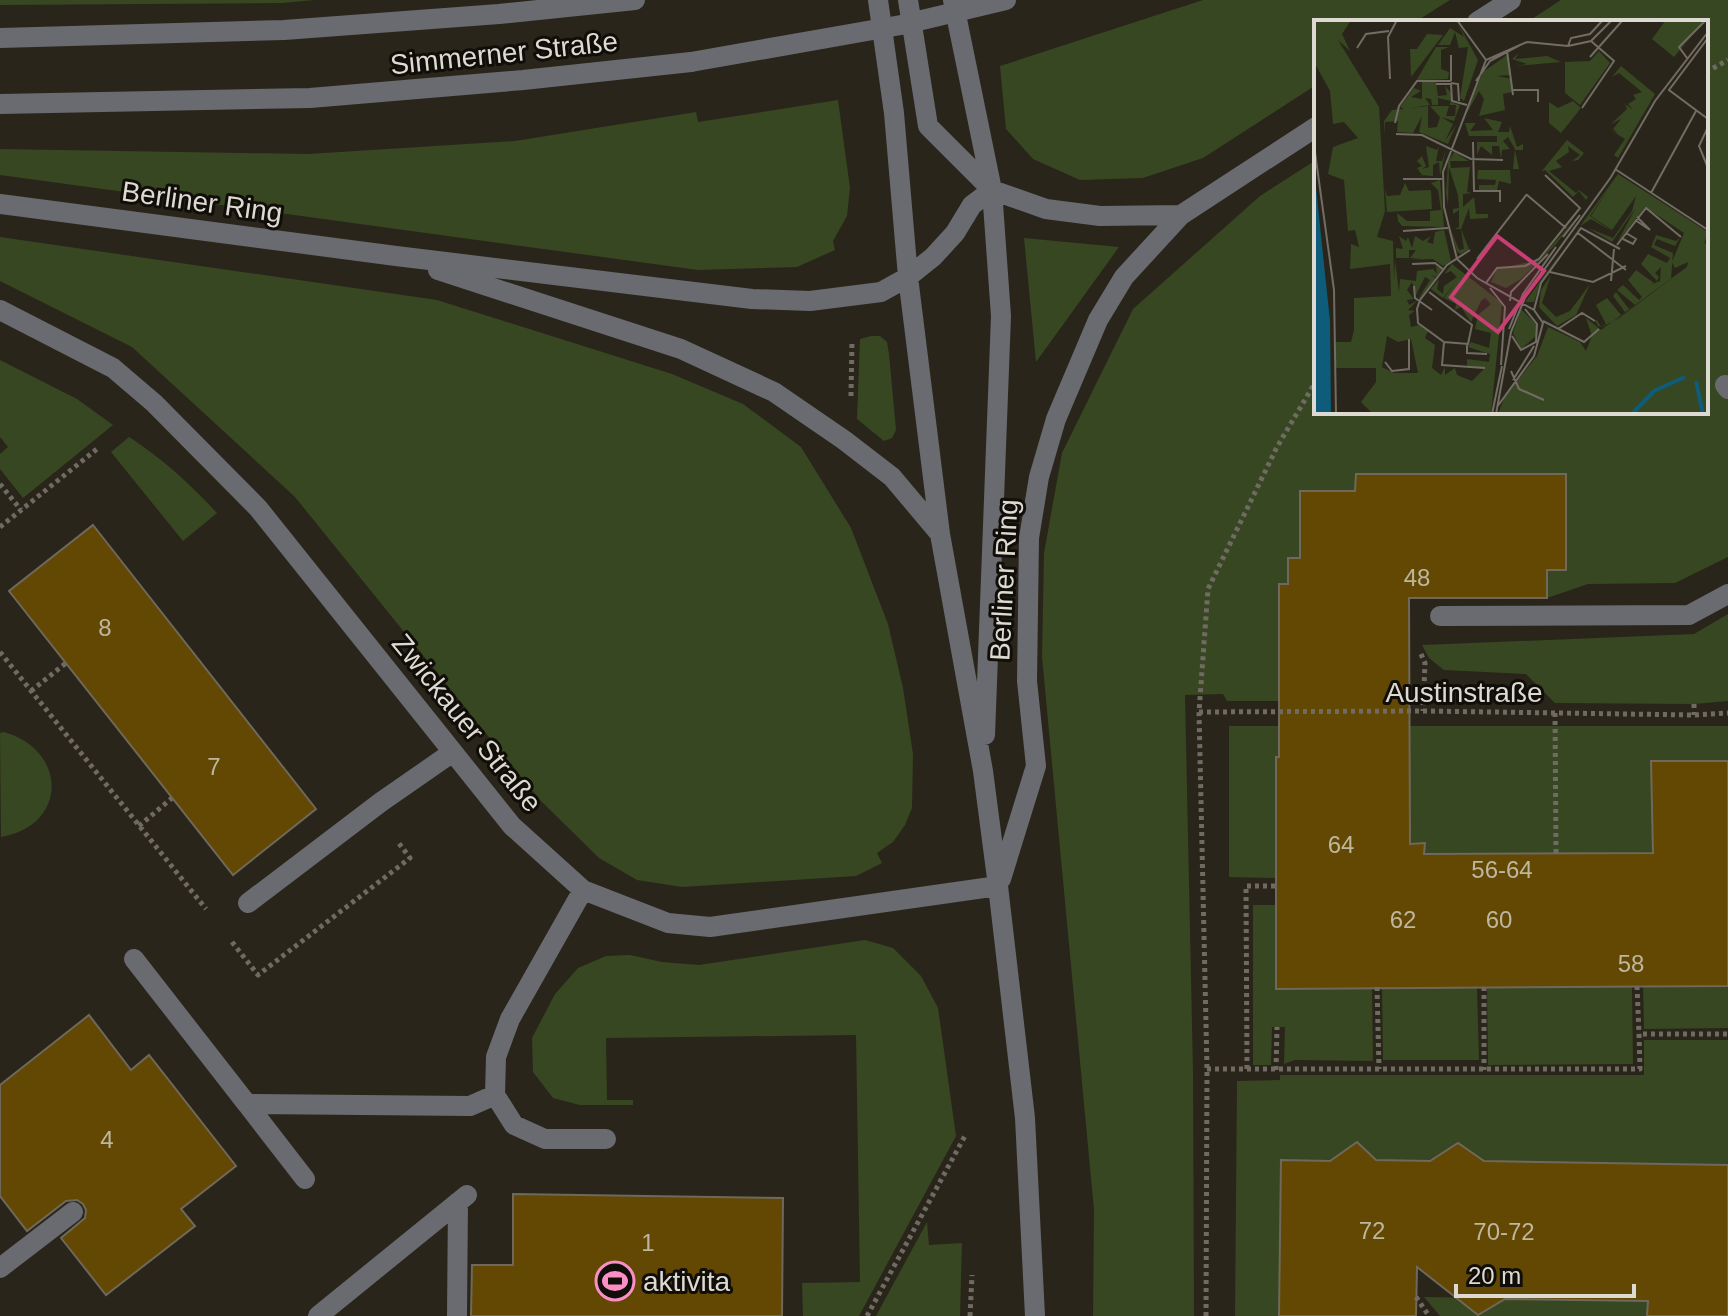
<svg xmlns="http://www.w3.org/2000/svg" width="1728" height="1316" viewBox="0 0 1728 1316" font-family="Arial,sans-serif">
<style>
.green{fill:#374721}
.building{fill:#624803;stroke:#6f685b;stroke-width:2}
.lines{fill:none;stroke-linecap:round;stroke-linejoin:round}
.path{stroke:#706b62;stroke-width:5;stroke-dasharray:4 4;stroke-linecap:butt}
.minor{stroke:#6a6b71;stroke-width:20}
.minor-bridge{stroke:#6a6b71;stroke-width:20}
.labels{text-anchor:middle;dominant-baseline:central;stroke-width:6;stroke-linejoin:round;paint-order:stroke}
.number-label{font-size:24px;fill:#beb69e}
.street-label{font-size:28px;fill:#dddad2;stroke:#110e09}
.poi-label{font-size:28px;fill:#dddad2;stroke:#110e09;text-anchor:start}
.inset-river{fill:none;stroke:#0e5c7a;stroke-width:4}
.inset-road{fill:none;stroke:#726d64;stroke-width:2}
.view{fill:#c73f73;fill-opacity:0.15;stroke:#c73f73;stroke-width:4}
.inset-edge{fill:none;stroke:#dddad2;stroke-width:4}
</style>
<rect width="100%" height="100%" fill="#2a251a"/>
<!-- green -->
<path class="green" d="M0,0H315L282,3L0,5Z
M1203,0H1450L1415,22H1316V85L1203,158L1143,178L1080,180L1033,159L1006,129L1000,66Z
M1561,0H1728V557L1675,583L1588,584L1547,598V570L1566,569V474H1356L1355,491H1300V558H1288V584L1394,666H1410C1410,685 1410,692 1393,701H1227L1223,694L1185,695L1193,1072L1194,1316H1093L1094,1210L1042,657L1044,553L1062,453L1133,309L1260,196L1316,160V412H1706V22H1527Z
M838,100L850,188L847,216L833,241L835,250L797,267L698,270L0,175V149L308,154L515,141L696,112L698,122Z
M0,237L437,300L672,374L743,404L801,447L851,528L888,624L903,688L913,754L912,808L905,825L893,842L877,853L882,863L856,876L682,887L637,880L599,858L540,800L295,497L132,347L0,281Z
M1024,238L1119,247L1036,362Z
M871,336H880L887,342L889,354L896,430L892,438L884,441L857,419L860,339Z
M0,360L77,399L113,425L23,498L0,469V454L8,447L0,437Z
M129,437C163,459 190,484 217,513L183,541L111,452Z
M1728,614V701L1694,704L1555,703L1526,674L1444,670L1429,658L1422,645L1694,634Z
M1229,726H1728V761H1652V825L1664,861L1634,853L1424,854V843L1410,844L1409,750L1336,757H1276L1275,878L1229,877Z
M4,732C68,750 68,826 1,837L0,733Z
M1253,905H1276V988H1372L1373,1061L1295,1060L1284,1064L1285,1027H1272L1271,1065H1253Z
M865,940L893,948L921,976L938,1008L956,1136L859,1316H803L802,1283L860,1282L856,1035L606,1038L607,1100H633V1105H580L553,1098L533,1072L532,1038L555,994L578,968L606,956L630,955L662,962L699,965Z
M1632,985L1633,1064L1488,1065L1487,987Z
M1728,986V1028L1644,1029L1643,987Z
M1382,987H1477L1479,1060H1383Z
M1644,1040H1728V1165L1484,1161L1458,1143L1430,1161L1376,1160L1357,1142L1330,1161L1281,1160L1279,1316H1235L1237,1081L1280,1080V1075H1644Z
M927,1222L929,1245L962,1243L960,1316H876Z
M1424,1297L1648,1301L1647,1316H1440Z"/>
<!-- building -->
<path class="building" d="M1356,474H1566V570H1547V598H1409L1410,844L1425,843L1424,854L1653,853L1651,761H1728V986L1276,989V757H1279V584H1288V558H1300V491H1355Z
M93,525L316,809L233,875L9,591Z
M89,1015L131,1070L149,1055L236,1166L181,1209L195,1226L106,1295L61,1238L85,1218L86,1210L83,1204L77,1200L66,1201L27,1231L0,1196V1085Z
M1357,1142L1376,1160L1430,1161L1458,1143L1484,1161L1728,1165V1316H1647L1648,1301L1505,1299L1478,1315L1417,1267L1416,1316H1279L1281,1160L1330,1161Z
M513,1194L783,1198L782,1316H471L472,1265H513Z"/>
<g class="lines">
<!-- path -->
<path class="path" d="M1706,72L1728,60
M851,396L852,341
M0,484L21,510
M0,527L97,449
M0,652L206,909
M1421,654L1425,663L1423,711
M31,691L66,663
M1694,704V715
M1199,712L1423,711L1694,715L1728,713
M1555,713L1556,853
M139,826L172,798
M232,942L258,975L410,858L398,842
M1637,986L1639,1034
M1377,987L1379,1069
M1484,987V1070
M1207,1069H1640L1639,1034H1728
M1247,1069L1246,886H1275
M1276,1070L1277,1027
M1416,1297L1429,1316
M867,1316L966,1134
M970,1316L972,1275
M1206,1316L1207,1069L1199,712L1208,589L1277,447L1316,381"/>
<!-- minor -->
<path class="minor" d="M878,0L894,113L908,277L940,534L983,771L998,886L1025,1118L1035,1316
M908,0L928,126L992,190L1046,209L1100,216L1181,215
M953,0L992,190L1001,316L985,735
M1477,22L1511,0
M0,38L284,30L499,14L635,0
M0,104L310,98L523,80L691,62
M0,204L396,256L752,299L810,301L881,292L908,277L933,257L955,233L972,205L992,190
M438,270L681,349L774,392L844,440L892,477L940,534
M0,310L113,368L154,403L258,508L512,826L583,890L668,923L710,927L998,886
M1725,385L1728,389
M1440,616L1689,615L1728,594
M1001,879L1036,766L1027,681L1029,538L1039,477L1056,419L1098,320L1124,277L1181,215L1316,127
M583,890L510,1019L496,1057L495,1095L514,1125L545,1139H606
M248,903L381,802L453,752
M134,959L247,1104L470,1106L495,1095
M247,1104L305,1179
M0,1268L73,1212
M318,1316L467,1195
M457,1316L458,1202"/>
<!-- minor-bridge -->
<path class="minor-bridge" d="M691,62L901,25L1006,0"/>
</g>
<!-- icons -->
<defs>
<g id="stadium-ring" transform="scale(2)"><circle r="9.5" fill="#110e09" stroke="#fb8fc5" stroke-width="1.5"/><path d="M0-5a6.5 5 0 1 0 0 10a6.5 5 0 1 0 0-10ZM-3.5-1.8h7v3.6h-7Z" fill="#fb8fc5"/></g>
</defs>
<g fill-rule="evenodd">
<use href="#stadium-ring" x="615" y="1281"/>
</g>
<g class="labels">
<!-- number labels -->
<g class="number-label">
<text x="1417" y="577">48</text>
<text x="105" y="627">8</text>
<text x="214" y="766">7</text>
<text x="1341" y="844">64</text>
<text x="1502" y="869">56-64</text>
<text x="1403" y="919">62</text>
<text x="1499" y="919">60</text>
<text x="1631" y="963">58</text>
<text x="107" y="1139">4</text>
<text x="1372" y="1230">72</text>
<text x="1504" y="1231">70-72</text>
<text x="648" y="1242">1</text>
</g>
<!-- street labels -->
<g class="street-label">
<text transform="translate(504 53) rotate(-6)">Simmerner Straße</text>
<text transform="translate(202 202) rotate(8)">Berliner Ring</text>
<text transform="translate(1004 580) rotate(-87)">Berliner Ring</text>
<text x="1464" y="692">Austinstraße</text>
<text transform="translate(467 723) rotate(51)">Zwickauer Straße</text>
</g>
<!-- poi labels -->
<g class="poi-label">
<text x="643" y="1281">aktivita</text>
</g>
</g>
<!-- overview -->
<g transform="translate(1314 20)">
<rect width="394" height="394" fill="#2a251a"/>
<path d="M0,0H37L28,14L36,31L24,20L65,87L71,191L63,217L79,221L80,261L81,240L85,272L86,259L102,261L103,251L119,249L123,254L122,246L128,249L122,257L118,255L122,259L113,270L104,279L116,260L111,257L102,275L98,262L93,270L100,279L93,280L95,285L103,281L94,290L101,291L95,295L97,307L105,305L114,311L111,318L121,325L118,348L127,355L131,347V355L141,348L143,355L158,361L171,348L153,346V339L175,342L176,334L154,327L157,322L175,328L177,313L161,309L164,295L177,284L171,278L167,281L157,302L147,287L141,290L142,284L130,278L141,263L129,278L117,269L125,259L123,269L129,274L130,266L143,257L137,251L130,254L138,244L188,283L177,394H59L47,382L62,362V348H22V322H37L40,310V278L77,276L76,244L36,249L37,224L45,227L41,210L34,211L30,160L14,154L19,127L44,118L30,102L19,104L16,71L0,42ZM73,316L84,322L97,319L104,353H80L68,347ZM142,0L164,40L150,81L146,78L154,27L145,28L141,12L136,25H124L136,8L150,17ZM352,0H391L360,37L338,19ZM113,14L129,15L97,57L96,29H103ZM122,27H135L127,30V49L135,52L134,59L103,60L99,66ZM285,31L296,43L266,85L251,73V42L276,41ZM205,33L201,39L233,36L247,42L201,46L213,44L198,39ZM193,35L197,55L183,56L198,59V72L189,74L191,90L165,96L170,79L165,71L148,102L169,52ZM307,46L341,74L304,138L300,135L311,119L293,108L304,114L299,109L307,99L297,104L313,89L311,84L319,90L314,84L322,79L319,75L328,72L305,53L298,57ZM108,62H122L124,76L133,75L131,66L137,73V81L124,78V85H118L117,79L111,78L116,85L95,88L114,86V108L123,107L126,97L116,86H135L132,96H141L142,85H136V82L146,85L140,101L127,97L139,104L131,121L142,105L134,124L105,112L108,96L99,113L83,112L84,101L71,102L70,115V101L78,90L90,89L86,87L100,68L107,71L97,77L108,79ZM259,81L267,88L247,113L235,103V82L244,88ZM170,98L188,102L184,112H195L196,106L203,127L209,124V130H201L205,149H199L201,129L194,117L189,121L196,129L188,130L187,139L185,126H178V135L167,126L163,135V122H183V116H155L151,103H162L156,111L179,110ZM253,120L270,133L264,140L258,141L266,135L254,126L255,132L242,141L248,147L235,151L262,173L265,170L274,177L272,180L265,171L259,177L231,150L227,152ZM112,126L123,130L125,126L122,141H128L132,129L126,156L125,142L119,145V156H124L102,155H108L103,148L108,146L103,141L108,136L112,146L108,149L115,147ZM139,132L137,140L140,132L155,141H136L137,148L156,147L153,172L158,173L149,174V187L160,177L162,194H174V198L156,199L155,188L147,209L155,229L147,234L143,232L137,210L145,230L150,229L147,209H141L145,207V190L139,194V189L145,188L144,175L135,147L134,186L132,173L134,142ZM164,150H196L197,164L185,161L183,170H165V165H181L182,160L163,159ZM304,154L394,212L390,224L394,221V394H184L191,376L223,336L234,307L266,322L272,331L278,316L272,298L287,310L373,247L374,242L361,248L358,242L370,213L331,187L303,223L321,189L298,222L274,208L299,218L318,191L322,176L298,210L277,196L297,165L276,196L299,212L277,199L265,207L226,263L220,282H211ZM126,160L130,207L88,206L84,201L83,193L93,201H116V191L127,190L124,170L117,163ZM91,163L95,171L117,170L118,189L73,192L71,168L73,176L86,175ZM267,193L242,224L207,259L192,268L177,262L183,249L225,240ZM130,210L137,241L129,246L119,239L85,240L107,239L96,238L102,230H95V238H82V228L89,229L85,216L92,221L94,217L98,228L101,216L109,221L117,216L113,222L119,224L121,212ZM342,215L362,221L366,218L361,226L343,219L340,225L359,233L357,259L305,298L288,307L284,306L281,301L283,300L287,307L292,304L282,285L293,278L307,295L311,292L299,276L302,272L315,289L321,285L303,270L309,265L325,280L328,277L314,260L322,250L340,263L336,265L346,261L347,247L341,253L345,257L343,261L327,244L334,234L353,243L356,238L337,227ZM237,255L228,283L242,297L256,291L276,264L262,295L243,306L225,287L227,270ZM207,289L222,304V316L207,329L199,313Z" fill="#374721" fill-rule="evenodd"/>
<path d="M0,149L16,301L17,394H0Z" fill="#0e5c7a"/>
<path class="inset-river" d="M382,361L389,394M318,394L340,371L371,357"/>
<path class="inset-road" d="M143,0L172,40M394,18L355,70L394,99M254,26L277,21L298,0M254,26L257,18L276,14L289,0M43,28L52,14L75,11M193,31L199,75M137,35V61M276,37L308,1M373,38L365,27L392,0M76,59L74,17L83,0M162,61L176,41L206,25M137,63L144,64L145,81M122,64H137L138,81L153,85M199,70H224V82M268,88L300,41L277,21M81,103L85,86L103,61H137M394,107L385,126L394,148M82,114L108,115L157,139L189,140M159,122L160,171H186V182M0,125L20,270L22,394M301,149L394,210M89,159H128M337,173L382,91M213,175L252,208M321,200L336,210L323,197M89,211L134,208M264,213L312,250M249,217L266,195M309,219L319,224L322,219L312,213M303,225L332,188L367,217M163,239L213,174M98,244L121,243L130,250M236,252L279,262L312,246M297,261L300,229M172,263L183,248L211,246L225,239L266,188L231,155M100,266L101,278L118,290M176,268L191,287L187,345M115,272L158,305L154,324L130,322L104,303L103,289L106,280L133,245L156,230M196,281L197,272L234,234M220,290L227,263L267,208L306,229M229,301L270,322L285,309M195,309L209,274L242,227M244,309L268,293L281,301M198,316L207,330L222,322L223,304L211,289M130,322L128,345L171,348M153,325V333L173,334M71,342L78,351L95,349V319M197,351L205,369L230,380M199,360L220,326M183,387L220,336L229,303L220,290L163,258L143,239L130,187L129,152L172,40L213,22L254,26M178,394L188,346M182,394L197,312L212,275L297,157L341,81L394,12"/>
<path class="view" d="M183,216L230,251L184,312L137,277Z"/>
<rect width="394" height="394" class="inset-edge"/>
</g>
<!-- scale -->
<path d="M1456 1284v12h178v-12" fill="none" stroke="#dddad2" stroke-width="4"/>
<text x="1468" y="1284" font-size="24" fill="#dddad2" stroke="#110e09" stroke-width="6" paint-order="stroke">20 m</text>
</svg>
